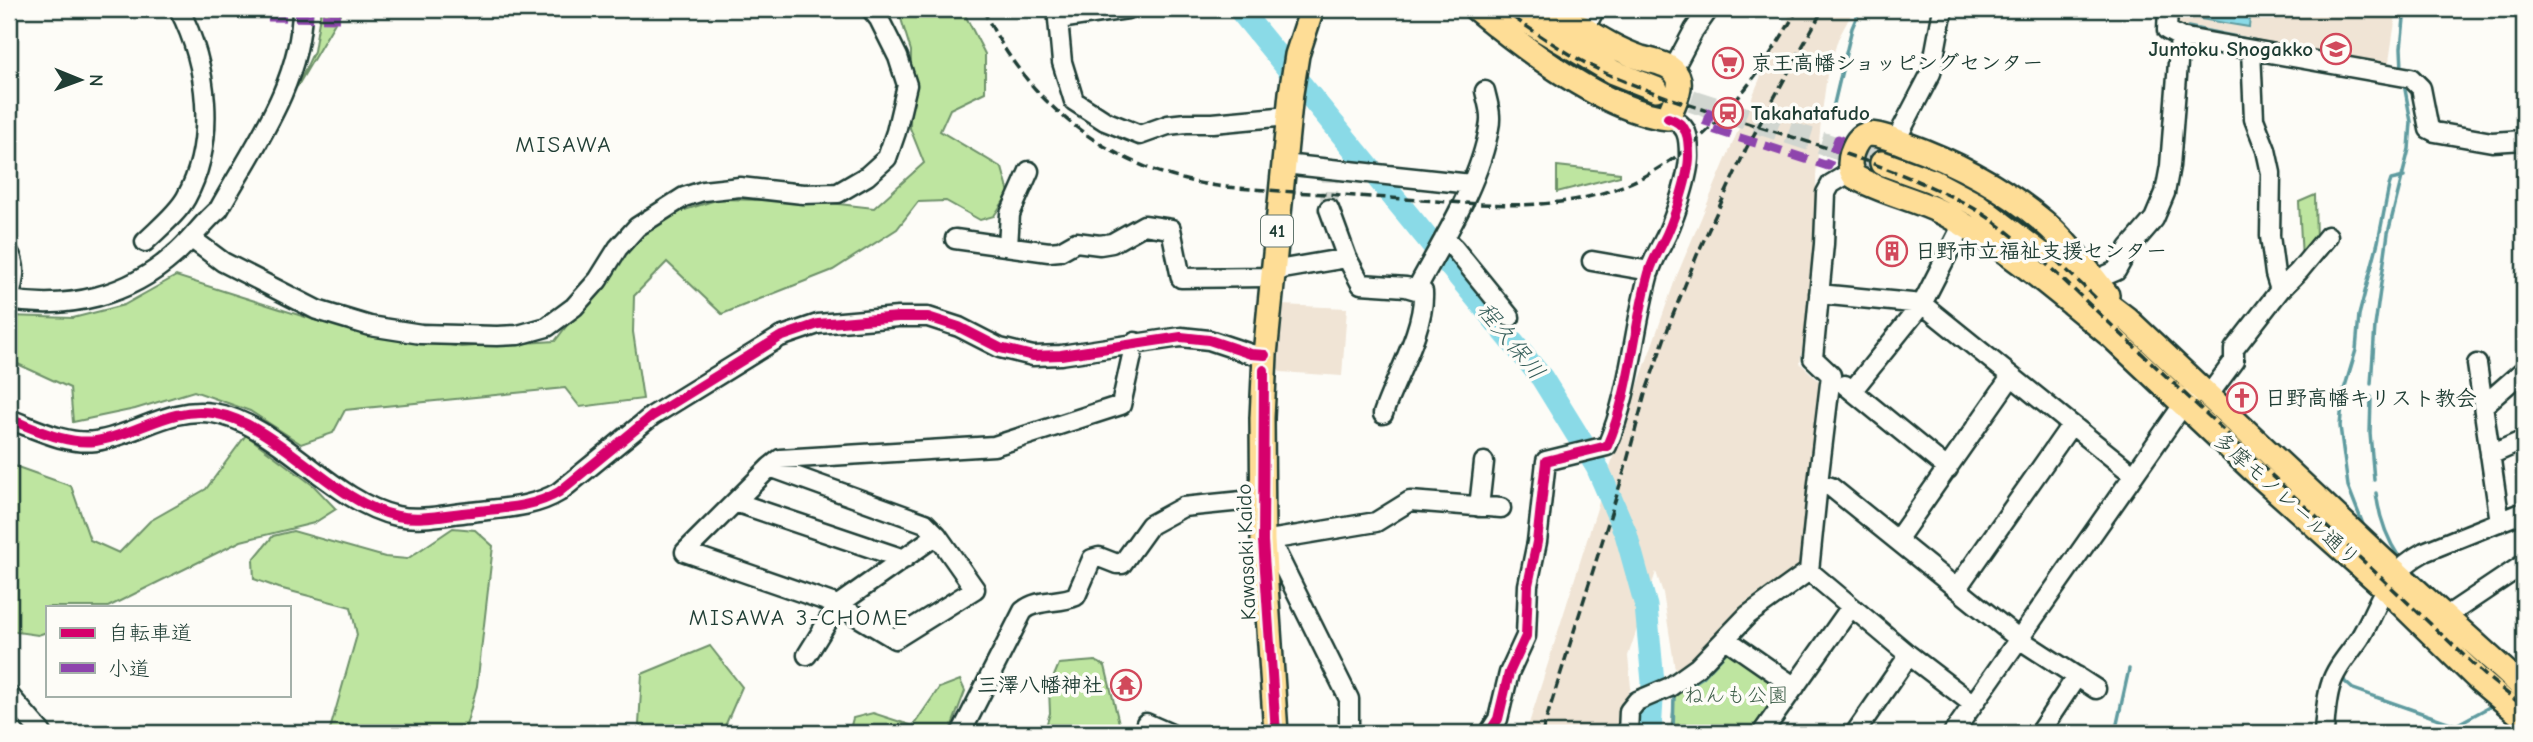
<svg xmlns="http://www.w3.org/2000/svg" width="2533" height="742" viewBox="0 0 2533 742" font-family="'Comic Neue','Klee One',sans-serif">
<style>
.built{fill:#f0e4d5}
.green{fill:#bee5a0;stroke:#6e916a;stroke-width:2}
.water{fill:#8adae7;stroke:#5f9b9f;stroke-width:2}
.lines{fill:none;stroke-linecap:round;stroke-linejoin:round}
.stream{stroke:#5f9b9f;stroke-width:3.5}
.river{stroke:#8adae7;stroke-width:23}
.minor-tunnel{stroke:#d1d6d0;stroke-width:18;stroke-dasharray:18 9;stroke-linecap:butt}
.major-tunnel{stroke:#d1d6d0;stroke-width:23;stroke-dasharray:23 11;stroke-linecap:butt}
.minor-casing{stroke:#1f3d34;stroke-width:23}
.major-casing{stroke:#1f3d34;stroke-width:28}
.minor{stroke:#fdfcf7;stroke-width:18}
.major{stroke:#fedd96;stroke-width:23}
.rail{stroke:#1f3d34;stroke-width:3.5;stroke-dasharray:10 5;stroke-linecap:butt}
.quiet{stroke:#8e44ad;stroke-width:9;stroke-dasharray:18 9;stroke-linecap:butt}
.cycleway-casing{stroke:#fdfcf7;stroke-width:15}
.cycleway{stroke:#d6006c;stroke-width:10}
.labels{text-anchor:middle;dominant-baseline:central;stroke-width:7;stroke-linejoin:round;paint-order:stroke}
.shield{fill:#fdfcf7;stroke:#62766e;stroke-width:2}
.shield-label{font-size:19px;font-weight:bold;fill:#1f3d34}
.poi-label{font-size:21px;font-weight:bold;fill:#1f3d34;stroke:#fdfcf7;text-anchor:start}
.street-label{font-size:21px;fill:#1f3d34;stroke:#fdfcf7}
.park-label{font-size:21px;fill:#3f5f4a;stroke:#fdfcf7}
.neighbourhood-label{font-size:23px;letter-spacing:2px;fill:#1f3d34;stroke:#fdfcf7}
.water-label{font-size:23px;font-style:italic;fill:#345c58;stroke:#fdfcf7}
</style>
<rect width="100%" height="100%" fill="#fdfcf7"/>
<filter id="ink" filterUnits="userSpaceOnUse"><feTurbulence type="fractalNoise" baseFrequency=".0143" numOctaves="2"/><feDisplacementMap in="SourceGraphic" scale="14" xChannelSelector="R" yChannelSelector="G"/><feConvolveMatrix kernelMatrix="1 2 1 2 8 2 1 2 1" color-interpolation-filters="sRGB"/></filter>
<g filter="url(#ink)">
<!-- built -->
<path class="built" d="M1793,9H1854L1838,39L1827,75L1821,120L1816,176L1817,242L1800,363L1819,381L1802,571L1676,676L1663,593L1656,572L1628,656L1631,688L1623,704L1620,733H1526L1616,448L1675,280L1764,69Z
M2175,9H2397L2388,68L2177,30L2173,24Z
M1281,305L1347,308L1342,376L1280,372L1276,367Z"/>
<!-- green -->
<path class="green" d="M321,9H343L297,87L314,51Z
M898,9H962L985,54V92L950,109L940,131L1002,168L1009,193L994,216L980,220L946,201L918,202L897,229L833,270L722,314L667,262L634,296L633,332L643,399L580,407L565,388L345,410L333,433L301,444L250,411L194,391L135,409L73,422L70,388L9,360V316L73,318L124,305L176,276L321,322L461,347L555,341L632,240L666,216L719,199L812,201L874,208L924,163L910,128L911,51Z
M1557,166L1620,173V176L1557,192Z
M2315,195L2316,243L2302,259L2299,202Z
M246,435L314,486L336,509L314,523L241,541L108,607H47V632L38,635L9,631V464L71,486L90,540L119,553L150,521L206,489Z
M453,528L475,530L493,546L477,686L464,733H329L357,635L351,607L279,588L254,579L253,560L273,536L293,531L385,557L407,559Z
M710,646L742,687L722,733H650L639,725L642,674Z
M1727,647L1784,688L1757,733H1671L1675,690Z
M1095,661L1105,666L1119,723L1116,733H1044L1050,713L1049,688L1059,664Z
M960,680L965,691L949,733H849L853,718L873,713L913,726L939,688Z"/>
<!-- water -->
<path class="water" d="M2202,9H2251L2249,27L2200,19Z"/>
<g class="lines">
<!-- stream -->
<path class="stream" d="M2188,27L2306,51
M2376,63L2402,67
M2402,69L2401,48L2405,9
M1833,108L1852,28L1860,9
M2371,384L2375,326L2388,233L2409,149L2411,122L2404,84
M2371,397L2370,433L2374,480
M2376,493C2379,515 2387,539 2399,557
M2364,527L2348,486L2340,426L2343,393L2356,350L2359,315L2378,242L2389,186L2391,180L2404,177
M2411,568L2447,603
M1738,640L1755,621L1803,587
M2345,645L2370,600
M2342,675L2345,682L2353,689L2456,725L2491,706
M1673,733L1674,695L1703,677L1729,649
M2115,733L2129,669"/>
<!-- river -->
<path class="river" d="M1239,9L1542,378L1597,467L1626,534L1646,606L1653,682L1650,733"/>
<!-- minor-tunnel -->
<path class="minor-tunnel" d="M1329,209L1330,178"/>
<!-- major-tunnel -->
<path class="major-tunnel" d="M1659,90L1882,163"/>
<!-- minor casing -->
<g class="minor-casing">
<path id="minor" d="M1057,9L1062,62L1074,101L1105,121L1140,135L1168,125L1186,123H1213L1288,116
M2168,9L2167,30L2180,37L2411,78L2421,88L2429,129L2435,132L2492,142L2524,140
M1059,19L1127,9
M1584,30L1595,9
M2251,50L2254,119L2266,150L2271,173L2270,236L2275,274L2280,290
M1673,70L1694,30L1709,9
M1896,140L1931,73L1943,9
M1284,164L1471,184
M1329,209L1347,258L1361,284L1406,287L1423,292C1425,329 1395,378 1383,414
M192,239L223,262L317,310L370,326L421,334L497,336L518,335L547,327L574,307L598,280L618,248L637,227L684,197L703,191L740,187L803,194L838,193L867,176L887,158L896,132L907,85L898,57L879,19L871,9
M955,239L1049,252L1060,251L1076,242L1100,245L1112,243L1144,225L1171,229L1181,278L1266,277L1283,269L1347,258
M1444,239L1454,248L1510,317
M145,242C158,229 177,214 186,198C217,141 208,65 179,9
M1008,246L1010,214L1029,171
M9,253C18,267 13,284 9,300
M1592,261L1650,271
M2095,280L2116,271L2129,248L2154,219L2165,193L2170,166L2180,37
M1416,290C1442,241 1480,183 1489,128C1492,115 1488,104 1485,91
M1819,294L1922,304L2134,475
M9,300C69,310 128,296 174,255C191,241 202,223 219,209C254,146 301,84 302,9
M2477,364L2500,522
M1845,385L1948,469
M1852,391L1922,304L1963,224
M2208,396L2234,361V349L2280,290L2299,271L2328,236
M2483,406L2524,370
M9,419C36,429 66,445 96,441C137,435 170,406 213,413C278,423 331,502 397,516C422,521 447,514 471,512C500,508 533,508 559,492L652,416L780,337L818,324L898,317H928L959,327L1000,348L1033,356L1061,355L1181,337L1209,340L1251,354L1265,355
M2490,455L2524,440
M770,467L925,523L937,535L975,589L895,639L838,605L685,552Z
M770,467L780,459L994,446L1121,405L1135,342
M1818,483L1831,375L1813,358L1824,244L1826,193L1831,184L1851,172
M735,502L904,559
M1479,507L1484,462
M1897,540L2011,377
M1263,541L1376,522L1410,501L1501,508
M1263,541L1277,554L1349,699V733
M1809,571L1909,655L1973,704
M1957,588L2071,425
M2445,617L2524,564
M1726,639L1795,687
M807,655L838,605L937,535
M9,695L42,733
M1146,723L1169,733
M961,733L1023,611C1039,598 1058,604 1076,596L1092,559L1099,557L1117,564H1122L1150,525L1183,507L1262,499
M1489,733L1498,719L1509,673L1526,636L1528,585L1537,542L1546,461L1607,446C1631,391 1633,330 1649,273C1653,259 1661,247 1667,234C1675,216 1689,175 1689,156C1689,137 1688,124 1668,118
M1628,733L1629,711L1637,701L1670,687L1698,667L1748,615L1809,571L1818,483L1831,487L2019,639L2096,689
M1762,733L1851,607
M1855,733L1909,655
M1953,733L2190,395
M2039,733L2077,676
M2324,733C2325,717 2326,699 2331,684C2336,667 2350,653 2360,638C2382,601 2382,575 2424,552L2524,512"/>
</g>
<!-- major casing -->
<g class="major-casing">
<path id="major" d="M1476,9C1523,48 1607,112 1668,118C1672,107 1683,88 1678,77C1671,63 1654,62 1641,58C1608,47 1580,25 1551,9
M1507,9L1613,72L1656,89
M1882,163L1932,181L1977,205L2127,319L2385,562L2524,688
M2107,295C2087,270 2068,243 2044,222C2003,187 1955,162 1905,144C1895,140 1879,134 1869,134C1859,135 1855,144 1852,152C1849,162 1849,169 1855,177C1883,193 1916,199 1945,214C2004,245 2060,294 2111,336
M2103,325L2111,336L2252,469L2384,587L2479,680L2524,718
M1276,733L1263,541L1262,418L1265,355L1291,93L1297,55L1312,9"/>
</g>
<!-- minor -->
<use href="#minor" class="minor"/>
<!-- major -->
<use href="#major" class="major"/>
<!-- rail -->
<path class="rail" d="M983,9C1028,107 1117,175 1225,187C1290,192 1356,196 1421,200C1467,203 1514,208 1560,202C1677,187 1743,104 1798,9
M1501,9C1538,34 1577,62 1619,79C1733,126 1858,147 1968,205C1994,219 2017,240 2040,258L2486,676L2524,707
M2056,260L2099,301
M1542,733L1624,472L1645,394L1671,320L1697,255L1746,149L1823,9"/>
<!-- quiet -->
<path class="quiet" d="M268,17L345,18
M1712,109L1706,127L1828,166L1838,139L1844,142"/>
<!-- cycleway casing -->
<g class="cycleway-casing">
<path id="cycleway" d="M1264,370L1263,541L1276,733
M9,419C36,429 66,445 96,441C137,435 170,406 213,413C278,423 331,502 397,516C422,521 447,514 471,512C500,508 533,508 559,492L652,416L780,337L818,324L898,317H928L959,327L1000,348L1033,356L1061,355L1181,337L1209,340L1251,354L1265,355
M1489,733L1498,719L1509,673L1526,636L1528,585L1537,542L1546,461L1607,446C1631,391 1633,330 1649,273C1653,259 1661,247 1667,234C1675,216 1689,175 1689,156C1689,137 1688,124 1668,118"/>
</g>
<!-- cycleway -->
<use href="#cycleway" class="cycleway"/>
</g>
</g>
<!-- icons -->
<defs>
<g id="school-ring" transform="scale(1.575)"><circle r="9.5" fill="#fdfcf7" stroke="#d1495b" stroke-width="1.5"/><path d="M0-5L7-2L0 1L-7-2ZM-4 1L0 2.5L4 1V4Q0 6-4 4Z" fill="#d1495b"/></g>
<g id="supermarket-ring" transform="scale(1.575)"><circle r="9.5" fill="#fdfcf7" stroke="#d1495b" stroke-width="1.5"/><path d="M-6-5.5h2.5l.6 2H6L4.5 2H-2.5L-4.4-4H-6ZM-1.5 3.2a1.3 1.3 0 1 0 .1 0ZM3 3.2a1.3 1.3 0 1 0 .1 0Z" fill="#d1495b"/></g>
<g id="station-ring" transform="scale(1.575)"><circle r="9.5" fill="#fdfcf7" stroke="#d1495b" stroke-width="1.5"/><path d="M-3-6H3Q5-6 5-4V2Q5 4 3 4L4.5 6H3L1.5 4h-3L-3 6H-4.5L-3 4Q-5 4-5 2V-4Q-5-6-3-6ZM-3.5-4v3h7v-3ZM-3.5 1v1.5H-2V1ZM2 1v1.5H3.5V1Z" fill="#d1495b"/></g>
<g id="building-ring" transform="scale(1.575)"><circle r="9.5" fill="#fdfcf7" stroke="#d1495b" stroke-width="1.5"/><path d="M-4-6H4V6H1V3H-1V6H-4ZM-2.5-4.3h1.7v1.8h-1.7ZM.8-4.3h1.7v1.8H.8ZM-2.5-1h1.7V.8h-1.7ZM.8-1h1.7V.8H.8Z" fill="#d1495b"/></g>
<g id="church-ring" transform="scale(1.575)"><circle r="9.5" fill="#fdfcf7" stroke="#d1495b" stroke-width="1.5"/><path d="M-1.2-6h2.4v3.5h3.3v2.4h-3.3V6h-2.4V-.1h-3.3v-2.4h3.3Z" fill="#d1495b"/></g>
<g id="temple-ring" transform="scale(1.575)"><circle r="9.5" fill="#fdfcf7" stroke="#d1495b" stroke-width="1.5"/><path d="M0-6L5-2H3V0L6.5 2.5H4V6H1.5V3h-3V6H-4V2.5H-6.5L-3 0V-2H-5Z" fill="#d1495b"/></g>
</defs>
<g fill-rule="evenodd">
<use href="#school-ring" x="2336" y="49"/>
<use href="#supermarket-ring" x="1728" y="63"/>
<use href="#station-ring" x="1728" y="113"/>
<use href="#building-ring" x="1892" y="251"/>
<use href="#church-ring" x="2242" y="398"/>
<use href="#temple-ring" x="1126" y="685"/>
</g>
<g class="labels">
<!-- shield labels -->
<rect class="shield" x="1261" y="215.5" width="32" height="31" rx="5"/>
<g class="shield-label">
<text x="1277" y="231">41</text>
</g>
<!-- poi labels -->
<g class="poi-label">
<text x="2313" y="49" text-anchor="end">Juntoku Shogakko</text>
<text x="1751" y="63">京王高幡ショッピングセンター</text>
<text x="1751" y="113">Takahatafudo</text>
<text x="1915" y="251">日野市立福祉支援センター</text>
<text x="2265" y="398">日野高幡キリスト教会</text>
<text x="1103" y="685" text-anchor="end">三澤八幡神社</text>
</g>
<!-- street labels -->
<g class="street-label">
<text transform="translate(2287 499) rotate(42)">多摩モノレール通り</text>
<text transform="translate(1246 552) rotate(-92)">Kawasaki Kaido</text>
</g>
<!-- park labels -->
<g class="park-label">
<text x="1736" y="695">ねんも公園</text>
</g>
<!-- neighbourhood labels -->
<g class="neighbourhood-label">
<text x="564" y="144">MISAWA</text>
<text x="799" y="617">MISAWA 3-CHOME</text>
</g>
<!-- water labels -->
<g class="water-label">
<text transform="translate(1511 341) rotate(51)">程久保川</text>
</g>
</g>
<!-- margin -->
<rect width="2533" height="742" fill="none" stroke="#fdfcf7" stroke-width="35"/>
<rect x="18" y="18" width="2498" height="707" fill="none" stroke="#1f3d34" stroke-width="2.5" filter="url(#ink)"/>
<!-- legend -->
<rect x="46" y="606" width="245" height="91" fill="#fdfcf7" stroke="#a4b0a9" stroke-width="2"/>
<rect x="60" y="628" width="35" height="10" fill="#d6006c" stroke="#a4b0a9" stroke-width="2"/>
<text x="108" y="640" font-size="21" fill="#1f3d34">自転車道</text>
<rect x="60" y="663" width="35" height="10" fill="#8e44ad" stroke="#a4b0a9" stroke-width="2"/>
<text x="108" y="676" font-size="21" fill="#1f3d34">小道</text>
<!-- north arrow -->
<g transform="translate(80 80) rotate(91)" stroke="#fdfcf7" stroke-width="5" paint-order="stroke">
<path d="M0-5L12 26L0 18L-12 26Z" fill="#1f3d34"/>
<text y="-10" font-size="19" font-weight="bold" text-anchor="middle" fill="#1f3d34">N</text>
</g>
</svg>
